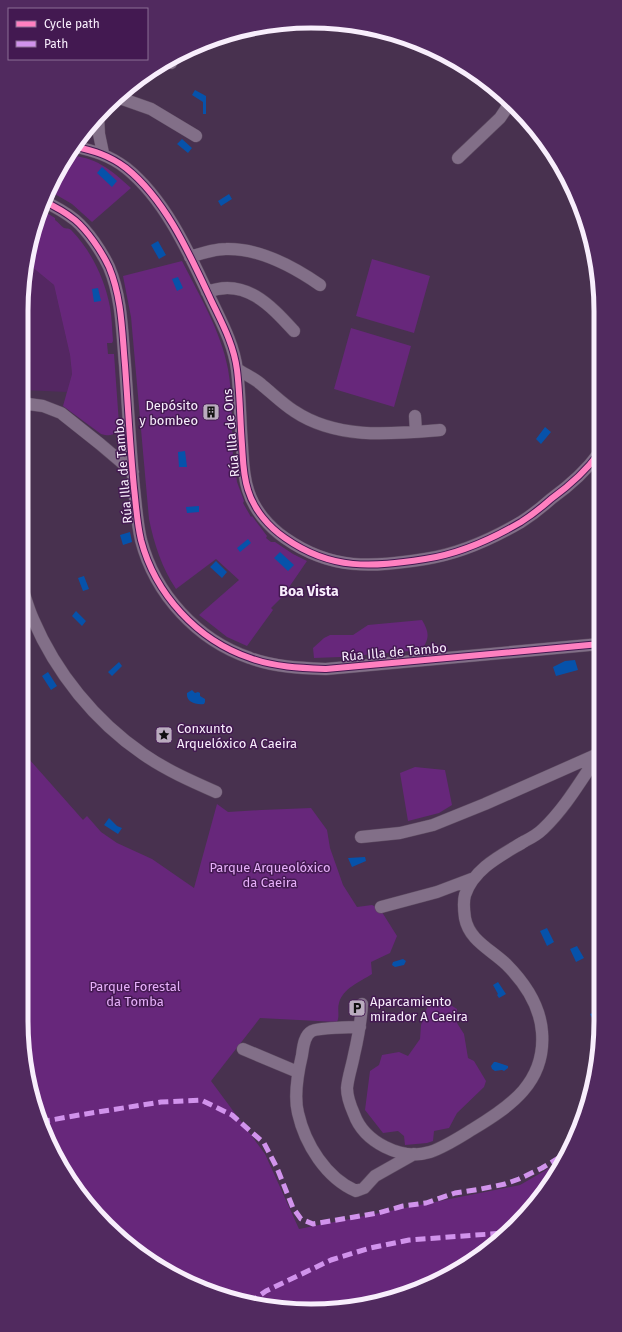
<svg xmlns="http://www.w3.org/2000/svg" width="622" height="1332" viewBox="0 0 622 1332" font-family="'Fira Sans',sans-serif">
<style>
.built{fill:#542762}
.green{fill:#67277b}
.water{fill:#0652aa}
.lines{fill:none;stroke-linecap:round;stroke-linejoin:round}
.street-casing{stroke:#5e4c62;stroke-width:13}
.street{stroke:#826f88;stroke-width:12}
.quiet{stroke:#d193ec;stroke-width:5;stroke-dasharray:10 5;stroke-linecap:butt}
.cycleway-casing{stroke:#431951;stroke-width:8}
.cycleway{stroke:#ff80c0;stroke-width:6}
.labels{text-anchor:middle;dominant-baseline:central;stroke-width:3;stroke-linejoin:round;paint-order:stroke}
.poi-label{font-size:13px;fill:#f8eefc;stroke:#431951;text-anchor:start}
.street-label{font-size:13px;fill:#f8eefc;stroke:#431951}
.park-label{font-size:13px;fill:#e7b0fa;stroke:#431951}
.neighbourhood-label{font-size:14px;font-weight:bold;fill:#f8eefc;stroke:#431951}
.rim{fill:none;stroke:#f8eefc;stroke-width:5}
</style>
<rect width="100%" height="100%" fill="#48314f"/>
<!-- built -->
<path class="built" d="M26,262L54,285L70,355L72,374L67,392L21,390V311Z"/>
<!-- green -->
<path class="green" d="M67,155C96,157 110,169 131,188L92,222L72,204L48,190Z
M40,209L55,218V220C58,222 61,226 64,228C68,229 70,228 72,231C92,252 105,280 110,307C112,318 112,330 113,341L112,343H107L108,354H114L119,424C118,435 111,437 101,434L63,406L72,374L70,355L54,285L26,262L27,255Z
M372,259L430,276L414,333L356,316Z
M182,261C199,295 221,331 228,369C233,397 231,426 233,455H231V457L234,458L237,482L244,501L243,503L251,517L252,516L267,536L266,538L271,542H275L293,554L307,561L283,596L271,608L273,610L247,646L227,637L199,615L239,580L216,559L176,589C162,568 154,544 149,519L131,317L123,276Z
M351,328L411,346L394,407L334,389Z
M422,620C429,632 430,637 422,650L340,657L314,658L313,648L324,638L330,635H353L368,625Z
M21,750L83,820L87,816L101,832L117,843L152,859L194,888L217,804L228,812L261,810L311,808L327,830L330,848L343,885L357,907L372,905L380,909L397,936L390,953L371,962L372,974C360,982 343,988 339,1003C337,1009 340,1016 337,1022L260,1018L211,1081L265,1154L299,1229L520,1185L560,1162L529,1212L456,1272L367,1305L311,1311L255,1305L166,1272L93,1212L60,1166L36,1114L21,1021Z
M415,767L445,770L452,805L439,813L408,821L400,773Z
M444,1001L457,1009V1023L464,1034L468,1058L474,1061L486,1081L484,1087L457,1113L449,1128L434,1131L433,1141L427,1143L405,1145L404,1136L398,1131L383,1133L365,1110L370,1071L379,1065L382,1055L399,1052L408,1056L420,1039L421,1025L428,1005Z"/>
<!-- water -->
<path class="water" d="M195,90L206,96V114H203V102L192,95Z
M182,139L192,148L188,153L177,144Z
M102,167L117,181L112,187L97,173Z
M229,194L232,199L221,206L218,201Z
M158,241L166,255L159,259L151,245Z
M178,277L183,288L177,291L172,279Z
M98,288L101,301L94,302L92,289Z
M545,427L551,432L541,444L536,439Z
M185,451L187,467H179L178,452Z
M199,506V512L187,513L186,507Z
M130,532L132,542L123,545L120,535Z
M248,539L251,543L240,552L237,548Z
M280,552L294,565L288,571L274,558Z
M216,561L227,572L222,578L210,567Z
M84,576L89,589L83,591L78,578Z
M76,611L86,621L82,626L72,616Z
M575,660L578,670L556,676L553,667L565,661Z
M119,662L122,666L112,676L108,672Z
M48,672L57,686L51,690L42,676Z
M192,690L195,693L198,692L200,693V696L205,699V702L204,704C195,705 186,702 187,693Z
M109,818L117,826L122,828L118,834L104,825Z
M365,857L366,861L352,867L348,858Z
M547,928L554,942L547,946L540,931Z
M577,946L584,958L576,962L570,949Z
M403,959L406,961L404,965L395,967L392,965L393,962Z
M498,982L506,994L499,998L497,995L498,994L493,985Z
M598,1011C601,1017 601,1020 600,1027L597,1028L590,1014Z
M494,1062H496L508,1066V1068L504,1071L502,1070L495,1071L492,1069L491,1066Z
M582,1123L576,1136H572L568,1134L572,1128L575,1130Z"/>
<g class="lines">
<!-- street casing -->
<g class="street-casing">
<path id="street" d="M166,61L171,63
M117,97L151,109L196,136
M98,116L99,134L103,153
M73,146C94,151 109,155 126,168C166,200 190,255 211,300C222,323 234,345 237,370C240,394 240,420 242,445C243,460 243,475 248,490C254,510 269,527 285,538C332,571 372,567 425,559C459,554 492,539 521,522C532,515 542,507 551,499C569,486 586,471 599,453
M458,158L500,118L510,103
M43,201C54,206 65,212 75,220C88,231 102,252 109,267C122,298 122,332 125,365C128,406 130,447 134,488C136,505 137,523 141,540C155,594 197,640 250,658C274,667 301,668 326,669L600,644
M190,257C202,253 214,249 226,249C259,248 294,267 320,285
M207,292C245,277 271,306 294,331
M237,369C246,375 256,379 263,386C273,394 283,404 294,411C337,440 392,434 440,430
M21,403L43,406L61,413L100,444L133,472
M415,416L416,432
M21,585C25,596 28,608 33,619C56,673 95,721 143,754C166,770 191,781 216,792
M361,837L400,833L433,825L485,804L598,754
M381,907L437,892L474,878
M362,1004C361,1021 358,1038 354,1055C352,1066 348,1077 347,1088C347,1097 350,1105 354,1114C364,1142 401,1161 430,1152C445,1147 460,1137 473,1129C511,1106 546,1082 542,1032C540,1005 524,982 506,964C490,949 469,940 465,918C464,911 463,902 465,895C474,868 502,855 525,841C531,838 538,834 543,829C566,807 581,780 599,754
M360,1027C352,1027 318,1028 312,1031C304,1035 303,1048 302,1055C298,1072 294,1097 298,1113C305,1144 326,1178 356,1191L364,1188L375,1176L414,1154
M243,1049L293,1070L298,1072"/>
</g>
<!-- street -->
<use href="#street" class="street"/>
<!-- quiet -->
<path class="quiet" d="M40,1122L79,1115L161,1102L201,1100L232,1115L264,1143L277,1168L293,1208L301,1219L313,1224L378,1213L403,1206L426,1203L455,1193L481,1189L505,1184L519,1179L542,1168L565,1154
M249,1303L266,1291L331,1260L370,1248L409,1240L504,1233"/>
<!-- cycleway casing -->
<g class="cycleway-casing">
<path id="cycleway" d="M73,146C94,151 109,155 126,168C166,200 190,255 211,300C222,323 234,345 237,370C240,394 240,420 242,445C243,460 243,475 248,490C254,510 269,527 285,538C332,571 372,567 425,559C459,554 492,539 521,522C532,515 542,507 551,499C569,486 586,471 599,453
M43,201C54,206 65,212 75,220C88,231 102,252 109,267C122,298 122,332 125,365C128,406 130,447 134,488C136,505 137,523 141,540C155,594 197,640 250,658C274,667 301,668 326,669L600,644"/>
</g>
<!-- cycleway -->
<use href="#cycleway" class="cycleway"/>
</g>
<!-- icons -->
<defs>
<g id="building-square" transform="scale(0.9)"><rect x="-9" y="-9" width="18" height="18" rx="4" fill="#baacbf" stroke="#431951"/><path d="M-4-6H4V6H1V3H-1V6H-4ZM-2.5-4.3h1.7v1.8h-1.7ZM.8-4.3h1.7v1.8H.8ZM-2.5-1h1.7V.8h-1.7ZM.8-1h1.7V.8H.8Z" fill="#111"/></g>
<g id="sight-square" transform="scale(0.9)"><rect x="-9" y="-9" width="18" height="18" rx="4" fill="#baacbf" stroke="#431951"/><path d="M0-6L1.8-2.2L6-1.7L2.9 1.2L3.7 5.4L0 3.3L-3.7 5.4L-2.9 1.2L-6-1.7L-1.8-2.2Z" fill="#111"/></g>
<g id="parking-square" transform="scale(0.9)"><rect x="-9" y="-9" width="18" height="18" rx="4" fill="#baacbf" stroke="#431951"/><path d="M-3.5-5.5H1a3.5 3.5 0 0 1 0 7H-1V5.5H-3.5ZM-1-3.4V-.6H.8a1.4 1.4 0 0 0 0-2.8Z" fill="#111"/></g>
</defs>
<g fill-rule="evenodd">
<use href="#building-square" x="211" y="412"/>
<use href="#sight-square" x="164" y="735"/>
<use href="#parking-square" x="357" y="1008"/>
</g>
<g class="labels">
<!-- poi labels -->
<g class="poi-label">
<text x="198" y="405" text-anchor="end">Depósito<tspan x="198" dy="15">y bombeo</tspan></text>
<text x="177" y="728">Conxunto<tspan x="177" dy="15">Arquelóxico A Caeira</tspan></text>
<text x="370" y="1001">Aparcamiento<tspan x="370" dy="15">mirador A Caeira</tspan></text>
</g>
<!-- street labels -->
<g class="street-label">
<text transform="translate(231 433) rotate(-95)">Rúa Illa de Ons</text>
<text transform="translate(123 471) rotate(-95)">Rúa Illa de Tambo</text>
<text transform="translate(394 652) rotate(-5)">Rúa Illa de Tambo</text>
</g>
<!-- park labels -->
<g class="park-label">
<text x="270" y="867">Parque Arqueolóxico<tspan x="270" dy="15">da Caeira</tspan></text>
<text x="135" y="986">Parque Forestal<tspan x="135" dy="15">da Tomba</tspan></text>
</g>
<!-- neighbourhood labels -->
<g class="neighbourhood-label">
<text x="309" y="591">Boa Vista</text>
</g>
</g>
<!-- crop -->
<path d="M0 0H622V1332H0ZM311 28H311A283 283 0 0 1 594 311V1021A283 283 0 0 1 311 1304H311A283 283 0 0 1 28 1021V311A283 283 0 0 1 311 28Z" fill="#512a5f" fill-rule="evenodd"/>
<path class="rim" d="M311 28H311A283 283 0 0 1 594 311V1021A283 283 0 0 1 311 1304H311A283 283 0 0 1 28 1021V311A283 283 0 0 1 311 28Z"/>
<!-- legend -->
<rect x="8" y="8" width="140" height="52" fill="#431951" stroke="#8b6e95"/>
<rect x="16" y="21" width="20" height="6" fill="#ff80c0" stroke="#8b6e95"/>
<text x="44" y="28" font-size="12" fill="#f8eefc">Cycle path</text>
<rect x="16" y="41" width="20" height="6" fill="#d193ec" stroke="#8b6e95"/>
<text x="44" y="48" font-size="12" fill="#f8eefc">Path</text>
</svg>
